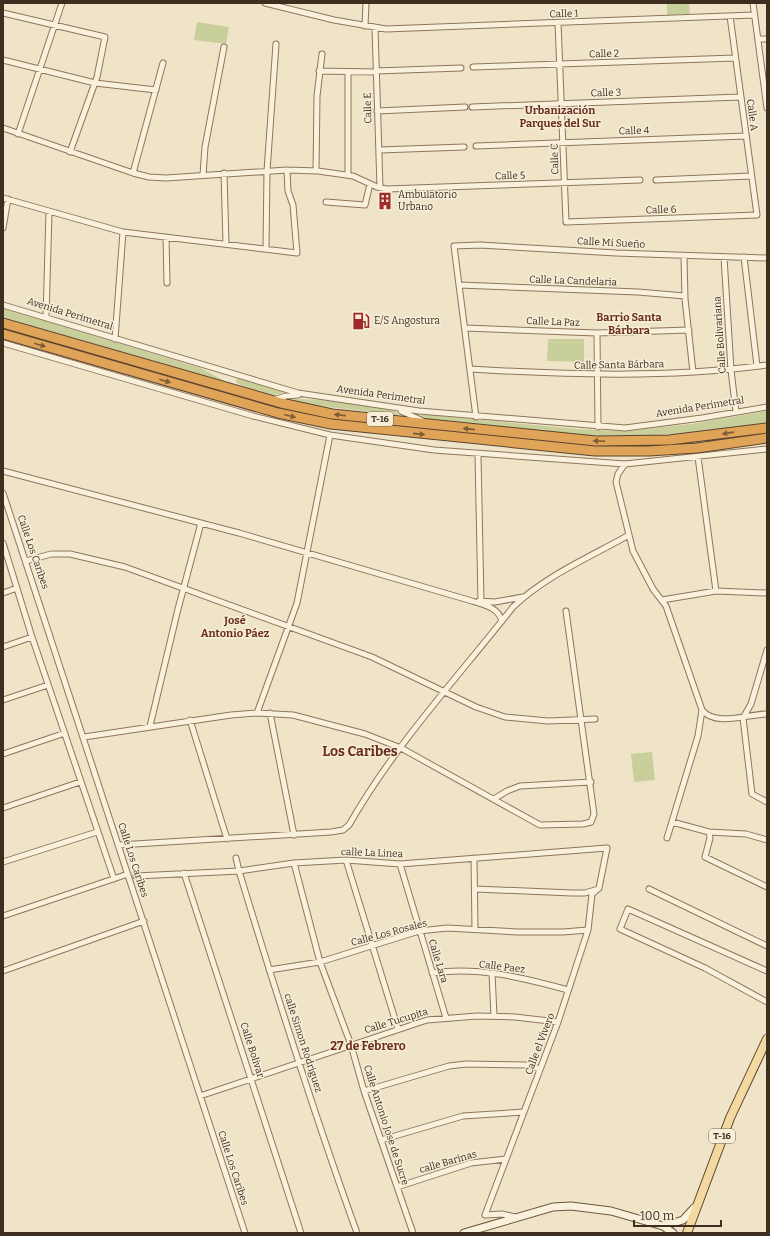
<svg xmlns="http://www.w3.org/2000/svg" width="770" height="1236" viewBox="0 0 770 1236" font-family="Bitter,serif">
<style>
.green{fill:#c9cf9b}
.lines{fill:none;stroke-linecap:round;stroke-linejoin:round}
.street-casing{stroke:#8d765c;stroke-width:7}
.secondary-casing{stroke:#6f573f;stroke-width:9}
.primary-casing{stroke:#5b4430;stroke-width:10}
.highway-casing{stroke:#5b4430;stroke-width:11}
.street{stroke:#faf1dc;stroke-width:5}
.secondary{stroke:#faf1dc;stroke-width:7}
.primary{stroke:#f3d9a0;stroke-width:8}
.highway{stroke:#e0a458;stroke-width:9}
.oneway{fill:#7e5d36}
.labels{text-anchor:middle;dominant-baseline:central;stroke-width:3;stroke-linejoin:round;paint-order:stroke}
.shield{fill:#f7eed8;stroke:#756857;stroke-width:1}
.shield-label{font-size:9px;font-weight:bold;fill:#3d2e20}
.street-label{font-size:10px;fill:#3d2e20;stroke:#f7eed8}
.poi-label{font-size:10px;fill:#3d2e20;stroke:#f7eed8;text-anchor:start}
.neighbourhood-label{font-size:11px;font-weight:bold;fill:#6b2e1e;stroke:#f7eed8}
.quarter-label{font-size:12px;font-weight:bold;fill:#6b2e1e;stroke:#f7eed8}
.district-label{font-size:14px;font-weight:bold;fill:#6b2e1e;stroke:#f7eed8}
</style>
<rect width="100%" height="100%" fill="#f0e4c8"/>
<!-- green -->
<path class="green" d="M667,3H689L690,14L667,15Z
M197,22L229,27L226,44L194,40Z
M3,308L201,368L226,382L3,317Z
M548,339H584V362L547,361Z
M239,378L285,390L286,391C273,400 250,389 237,383L236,379Z
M295,399C313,399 387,403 399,414L396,415L320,406L291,400Z
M767,411V423C709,431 652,438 594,436C538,434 482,425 427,419L419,414L578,429L625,431L691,424Z
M652,752L655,780L634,782L631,754Z"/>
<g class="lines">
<!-- street casing -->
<g class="street-casing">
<path id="street" d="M265,3L334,20L386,29L754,15
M753,3L767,108
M3,13L105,37L97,77L70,152
M558,23L566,222L757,215L730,16
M365,26L366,3
M375,28L380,188
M758,39H767
M3,60L95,83L156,90
M473,67L735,58
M319,71L376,72
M376,71L461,68
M472,107L740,97
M377,111L465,107
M3,128L133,173L149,177L166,178L287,170L318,171L353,176L377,187L387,189L640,180
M18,134L62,3
M476,146L746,136
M379,150L464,147
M316,171L317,96L322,54
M133,173L163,63
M224,173L226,244
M348,174V72
M203,175L205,147L224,47
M656,180L751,176
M3,198L123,232L297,253L293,205L288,191L287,170
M326,202L365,205L370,184
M3,228L8,199
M166,237L167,283
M266,248L267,171L276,44
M684,256L685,299L693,372
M724,257L731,370L736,412
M744,257L757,366
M459,285L638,292L685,296
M3,305L298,393L419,411L625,428L702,418L767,407
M46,318L49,212
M465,328L597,333L689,330
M597,333L598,427
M115,339L123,232
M3,343L253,416L330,435L434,450L625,464L767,449
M471,369C569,375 669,378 767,365
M273,400L286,396L298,395
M401,411L423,421
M476,417L454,246L480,245L616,253L767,258
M478,455L481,601
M698,457L716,591
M625,464L618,474L616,482L633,551L653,589L666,606L702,710L698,736L667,838
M3,471L239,533L472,601C484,605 498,607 502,621
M3,493L245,1233
M3,543L31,634L114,879
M26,561L51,554H70L125,567L372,657L476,707L505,717L548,721L595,719
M3,593L17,588
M662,600L716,591L767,593
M479,601L495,602L523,597
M3,647L32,637
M767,650L751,704L743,718L752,794L767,802
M3,700L48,685
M702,710C715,727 749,714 767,714
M257,713L297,603L330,435
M270,713L294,835
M190,720L227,839
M150,726L178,609L201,523
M84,737L231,715L257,713L293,715L365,734L401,748L540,825L583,824L591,822L594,814L566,611
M3,754L65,733
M494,799L507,791L520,786L591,782
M3,808L80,782
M672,822L709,832L746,834L767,840
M709,832L710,838L705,857L767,887
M119,845L331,832L343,830L349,825C394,746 457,678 513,607C545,576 590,557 629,535
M236,858L239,871C276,993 314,1114 357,1233
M474,858L475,929
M346,860L398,1029
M3,862L97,832
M294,863L320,962L351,1045L364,1091L413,1233
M400,864L446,1018
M184,873L301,1233
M136,876L239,871L294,863L346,860L400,864L607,848L599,888L592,894L588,930L558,1022L485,1215L502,1214L515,1217
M475,889L572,893H585L595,890
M649,889L767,946
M3,916L128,874
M269,970L320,962L419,931L447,928L517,932H563L588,930
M3,971L144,921
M767,971L628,909L620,929L705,968L767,1002
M432,973C478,966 524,978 568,990
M492,973L494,1016
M364,1091L449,1066L466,1064L527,1065L540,1069
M200,1096L427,1020L477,1016L515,1017L558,1022
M381,1140L463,1116L524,1112
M397,1187L471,1163L506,1159"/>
</g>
<!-- secondary casing -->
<g class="secondary-casing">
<path id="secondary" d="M663,1226L683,1220L694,1208
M464,1233L553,1207L571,1206L611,1211L663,1226L673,1233"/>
</g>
<!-- primary casing -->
<g class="primary-casing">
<path id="primary" d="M687,1233L730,1118L767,1039"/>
</g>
<!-- highway casing -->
<g class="highway-casing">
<path id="highway" d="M3,323L281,403L332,414L596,441L669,440L767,428
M3,334L278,413L331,424L595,451H649L697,448L767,438"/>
</g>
<!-- street -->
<use href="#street" class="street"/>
<!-- secondary -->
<use href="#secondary" class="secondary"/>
<!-- primary -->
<use href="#primary" class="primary"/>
<!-- highway -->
<use href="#highway" class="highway"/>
</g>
<!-- one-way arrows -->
<defs><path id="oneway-solid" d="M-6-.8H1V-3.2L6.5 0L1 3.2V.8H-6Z"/></defs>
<g class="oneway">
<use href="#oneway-solid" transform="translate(40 345) rotate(16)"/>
<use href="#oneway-solid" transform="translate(165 381) rotate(16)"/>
<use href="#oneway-solid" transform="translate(340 415) rotate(-173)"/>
<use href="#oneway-solid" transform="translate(290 416) rotate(14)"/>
<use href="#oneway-solid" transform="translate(469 429) rotate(-174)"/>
<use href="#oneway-solid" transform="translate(728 433) rotate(172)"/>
<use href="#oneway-solid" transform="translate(419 434) rotate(6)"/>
<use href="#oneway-solid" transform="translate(599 441) rotate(-178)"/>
</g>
<!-- icons -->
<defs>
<g id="building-bare" transform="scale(1.38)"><path d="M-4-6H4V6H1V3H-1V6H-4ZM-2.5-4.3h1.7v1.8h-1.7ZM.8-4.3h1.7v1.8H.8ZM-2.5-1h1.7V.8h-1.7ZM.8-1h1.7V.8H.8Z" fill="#9e2a2b" stroke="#f7eed8" stroke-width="2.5" paint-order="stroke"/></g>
<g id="fuel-bare" transform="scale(1.38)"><path d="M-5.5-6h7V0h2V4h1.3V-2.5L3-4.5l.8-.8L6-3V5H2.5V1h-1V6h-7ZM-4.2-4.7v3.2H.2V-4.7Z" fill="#9e2a2b" stroke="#f7eed8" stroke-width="2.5" paint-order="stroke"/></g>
</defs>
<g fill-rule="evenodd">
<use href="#building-bare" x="385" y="201"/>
<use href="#fuel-bare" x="361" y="321"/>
</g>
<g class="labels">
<!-- shield labels -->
<g class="shield">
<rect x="367" y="412" width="26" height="14" rx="3"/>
<rect x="709" y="1129" width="26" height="14" rx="3"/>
</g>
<g class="shield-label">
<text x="380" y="419">T-16</text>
<text x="722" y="1136">T-16</text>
</g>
<!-- street labels -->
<g class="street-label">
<text transform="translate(564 14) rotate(-2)">Calle 1</text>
<text transform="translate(604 54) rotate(-2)">Calle 2</text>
<text transform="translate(606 93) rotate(-2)">Calle 3</text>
<text transform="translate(368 108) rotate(-92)">Calle E</text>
<text transform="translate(752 115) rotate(82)">Calle A</text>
<text transform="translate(634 131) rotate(-2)">Calle 4</text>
<text transform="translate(555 159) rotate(-92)">Calle C</text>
<text transform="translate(510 176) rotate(-2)">Calle 5</text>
<text transform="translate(661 210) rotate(-2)">Calle 6</text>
<text transform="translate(611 243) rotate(3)">Calle Mi Sueño</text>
<text transform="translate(573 281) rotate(2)">Calle La Candelaria</text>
<text transform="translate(70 314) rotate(17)">Avenida Perimetral</text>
<text transform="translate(553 322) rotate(2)">Calle La Paz</text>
<text transform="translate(720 335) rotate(-94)">Calle Bolivariana</text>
<text transform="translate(619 365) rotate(-1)">Calle Santa Bárbara</text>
<text transform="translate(381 395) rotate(8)">Avenida Perimetral</text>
<text transform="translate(700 407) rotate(-9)">Avenida Perimetral</text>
<text transform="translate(33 552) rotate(71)">Calle Los Caribes</text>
<text transform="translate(372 853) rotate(2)">calle La Linea</text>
<text transform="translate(133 860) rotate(72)">Calle Los Caribes</text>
<text transform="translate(389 933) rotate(-15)">Calle Los Rosales</text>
<text transform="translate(438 961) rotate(73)">Calle Lara</text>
<text transform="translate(502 967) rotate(7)">Calle Paez</text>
<text transform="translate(396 1021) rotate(-17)">Calle Tucupita</text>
<text transform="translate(303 1043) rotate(72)">calle Simon Rodriguez</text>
<text transform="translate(540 1044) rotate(-69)">Calle el Vivero</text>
<text transform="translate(252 1050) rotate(72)">Calle Bolivar</text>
<text transform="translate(386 1125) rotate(72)">Calle Antonio Jose de Sucre</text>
<text transform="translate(448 1162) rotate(-16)">calle Barinas</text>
<text transform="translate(233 1168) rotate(72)">Calle Los Caribes</text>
</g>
<!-- poi labels -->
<g class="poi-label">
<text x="398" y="195">Ambulatorio<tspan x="398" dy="12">Urbano</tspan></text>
<text x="374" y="321">E/S Angostura</text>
</g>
<!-- neighbourhood labels -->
<g class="neighbourhood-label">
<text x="560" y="110">Urbanización<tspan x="560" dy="13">Parques del Sur</tspan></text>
<text x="629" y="317">Barrio Santa<tspan x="629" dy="13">Bárbara</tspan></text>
<text x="235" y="620">José<tspan x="235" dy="13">Antonio Páez</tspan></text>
</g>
<!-- quarter labels -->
<g class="quarter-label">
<text x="368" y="1046">27 de Febrero</text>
</g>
<!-- district labels -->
<g class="district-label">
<text x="360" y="751">Los Caribes</text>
</g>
</g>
<!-- border -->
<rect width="770" height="1236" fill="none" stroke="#3d2e20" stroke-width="8"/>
<!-- scale -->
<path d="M634 1220v6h87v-6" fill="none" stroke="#3d2e20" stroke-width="2"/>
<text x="640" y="1220" font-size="12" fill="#3d2e20" stroke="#f7eed8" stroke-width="3" paint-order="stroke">100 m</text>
</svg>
